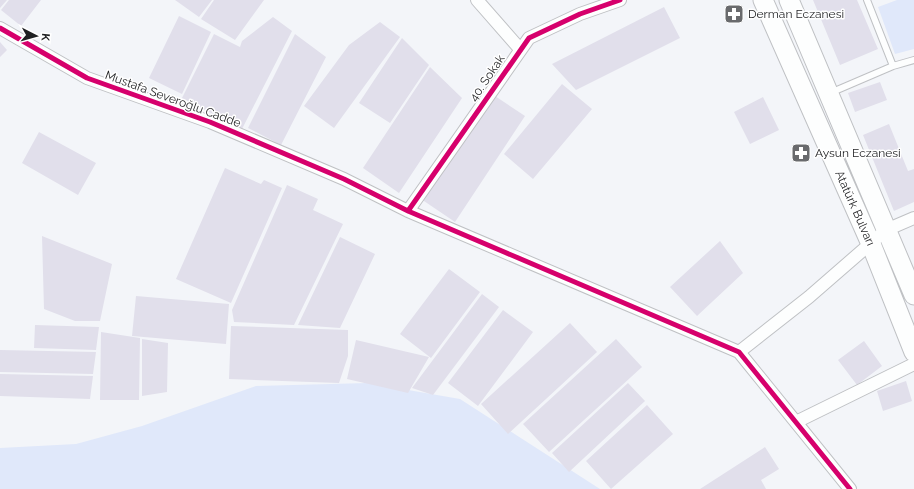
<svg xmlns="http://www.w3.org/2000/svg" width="914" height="489" viewBox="0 0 914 489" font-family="Raleway,sans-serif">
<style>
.green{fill:#e0e8fa}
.building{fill:#e1dfeb}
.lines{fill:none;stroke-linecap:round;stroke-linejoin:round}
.lane-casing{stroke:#bfc1c4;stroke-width:8}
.street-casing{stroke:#bfc1c4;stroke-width:14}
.primary-casing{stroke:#bfc1c4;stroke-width:21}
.lane{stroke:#fdfefe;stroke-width:6}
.street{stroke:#fdfefe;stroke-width:12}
.primary{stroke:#fdfefe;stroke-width:19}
.cycleway-casing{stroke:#fff;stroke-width:8}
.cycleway{stroke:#d6006c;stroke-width:5}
.labels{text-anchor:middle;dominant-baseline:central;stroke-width:3;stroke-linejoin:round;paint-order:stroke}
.poi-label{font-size:12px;fill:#1e1f21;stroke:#fff;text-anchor:start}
.street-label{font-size:12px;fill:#1e1f21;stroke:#fff}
</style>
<rect width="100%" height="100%" fill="#f3f5f9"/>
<!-- green -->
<path class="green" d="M897,0H914V49L895,54L878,7Z
M368,383L460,399L600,489H0V448L76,444L142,426L256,386Z"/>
<!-- building -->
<path class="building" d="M0,0H7L0,8Z
M9,0H41L21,26L1,10Z
M175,0H212L199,17Z
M214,0H264L235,40L201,19Z
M813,0H857L878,49L840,65Z
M664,7L680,38L576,90L552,64Z
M179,16L211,32L182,94L149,78Z
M273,17L292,31L242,129L182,98L214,34L240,47L242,41Z
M380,22L400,37L334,128L304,106L349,45Z
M295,34L326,57L281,145L248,128Z
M402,38L429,65L390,123L359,103Z
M0,42L7,50L0,57Z
M430,67L462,98L399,193L363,168Z
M880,82L887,100L855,112L848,93Z
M562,84L592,109L533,179L504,154Z
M492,94L525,116L455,222L421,199Z
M763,97L779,130L750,144L734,112Z
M889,124L908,171L914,169V202L894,211L863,135Z
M39,132L96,163L78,195L22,163Z
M225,168L261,184L264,180L282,188L231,303L176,279Z
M287,185L318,199L313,210L343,224L294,325L234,322L232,310Z
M42,236L112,264L100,321H75L44,309Z
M340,237L375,254L340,328L298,325Z
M720,241L743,273L697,316L670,287Z
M449,269L480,292L431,358L400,334Z
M482,294L499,307L433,395L412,388Z
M136,296L229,304L226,344L132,336Z
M503,310L533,332L478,406L448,383Z
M570,323L597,352L508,434L481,404Z
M35,325L99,327L96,350L34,348Z
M231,326L348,330V356L339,383L229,379Z
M101,332L140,338L139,400H100Z
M142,339L168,343L167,392L142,396Z
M616,339L642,367L549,452L523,424Z
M356,340L429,357L408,393L347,379Z
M864,341L882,366L857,385L838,360Z
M0,350L96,352L93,374L0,372Z
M0,374L93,376L90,399L0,396Z
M906,381L912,401L883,411L877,391Z
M628,383L645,401L569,472L552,453Z
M647,405L673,434L611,489L586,461Z
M765,447L779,469L761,480L766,489H700Z"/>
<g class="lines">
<!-- lane casing -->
<g class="lane-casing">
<path id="lane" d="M867,0L893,66
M830,93L893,66L914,60"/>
</g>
<!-- street casing -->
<g class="street-casing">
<path id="street" d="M477,0L520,49
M0,28L87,78L210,122L344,179L408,211L739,352L850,489
M408,211L529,38L580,14L620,0
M739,352L809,297L886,230L914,218
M796,422L914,364"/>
</g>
<!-- primary casing -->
<g class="primary-casing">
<path id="primary" d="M763,0L871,244L914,352
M789,0L914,295"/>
</g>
<!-- lane -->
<use href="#lane" class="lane"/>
<!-- street -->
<use href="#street" class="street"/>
<!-- primary -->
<use href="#primary" class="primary"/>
<!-- cycleway casing -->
<g class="cycleway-casing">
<path id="cycleway" d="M0,28L87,78L210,122L344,179L408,211L739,352L850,489
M408,211L529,38L580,14L620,0"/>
</g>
<!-- cycleway -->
<use href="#cycleway" class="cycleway"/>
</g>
<!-- icons -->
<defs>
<g id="pharmacy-square" transform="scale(1)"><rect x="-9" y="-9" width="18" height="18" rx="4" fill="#696a6d" stroke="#fff"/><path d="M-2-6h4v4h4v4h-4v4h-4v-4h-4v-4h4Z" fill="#fff"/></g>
</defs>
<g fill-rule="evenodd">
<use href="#pharmacy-square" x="734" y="14"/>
<use href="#pharmacy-square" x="801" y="153"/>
</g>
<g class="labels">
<!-- poi labels -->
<g class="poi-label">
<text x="748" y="14">Derman Eczanesi</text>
<text x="815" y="153">Aysun Eczanesi</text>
</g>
<!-- street labels -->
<g class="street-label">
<text transform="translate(487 78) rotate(-56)">40. Sokak</text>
<text transform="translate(173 99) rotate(20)">Mustafa Severoğlu Cadde</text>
<text transform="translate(855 208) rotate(66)">Atatürk Bulvarı</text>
</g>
</g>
<!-- north arrow -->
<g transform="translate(36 36) rotate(96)" stroke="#ffffff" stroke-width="3" paint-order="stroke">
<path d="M0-3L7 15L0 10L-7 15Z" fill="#1e1f21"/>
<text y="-6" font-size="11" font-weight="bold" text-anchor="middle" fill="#1e1f21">K</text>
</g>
</svg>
